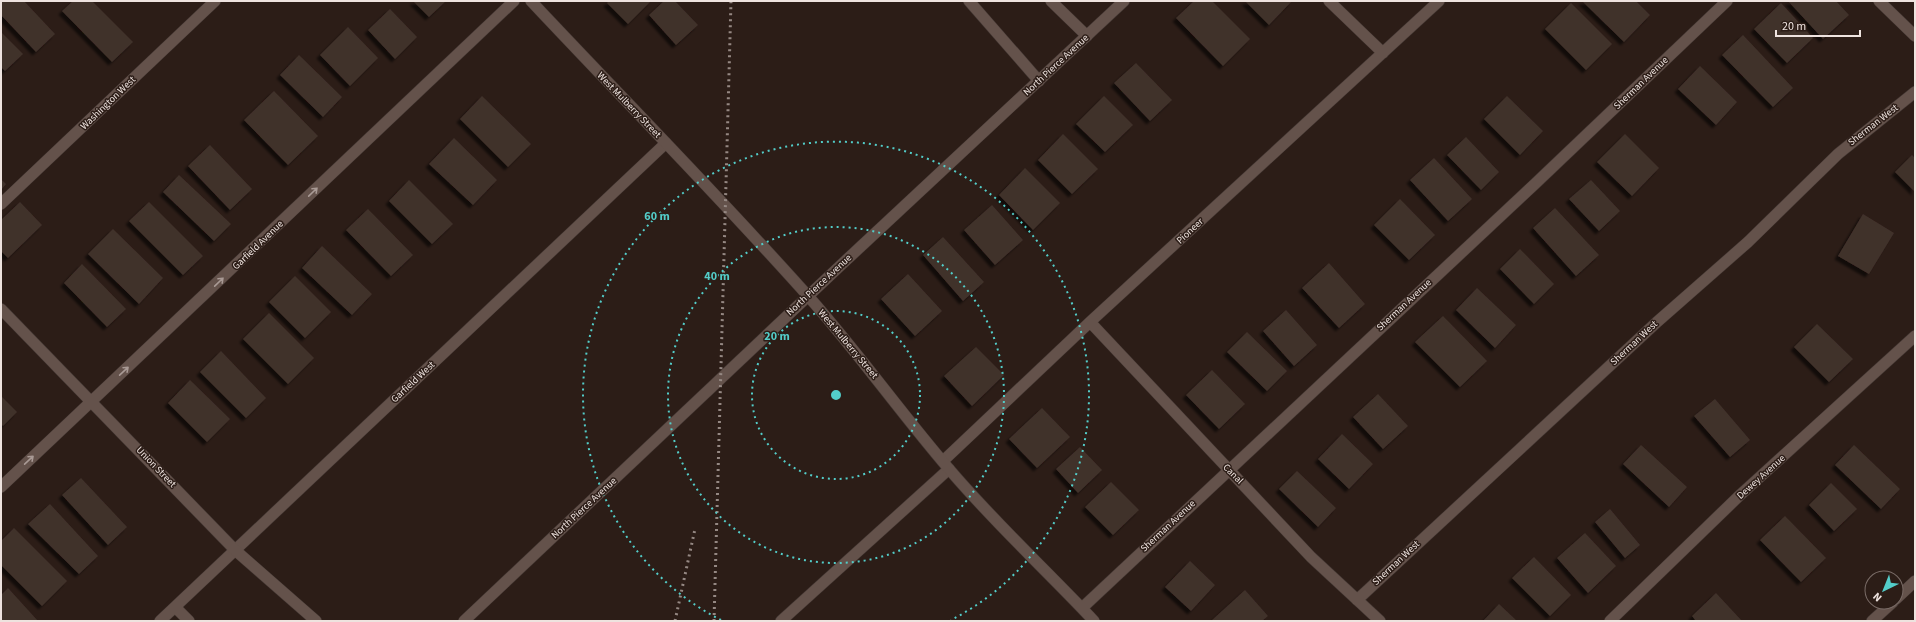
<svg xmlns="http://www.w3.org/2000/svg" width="1916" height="622" viewBox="0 0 1916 622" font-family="'Source Sans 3',sans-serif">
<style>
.building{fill:#41312b;filter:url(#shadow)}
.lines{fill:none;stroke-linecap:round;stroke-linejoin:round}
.service-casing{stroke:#433733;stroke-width:12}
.minor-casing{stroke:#433733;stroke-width:12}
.tertiary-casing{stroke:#433733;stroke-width:12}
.service{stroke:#64524b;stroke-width:11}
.minor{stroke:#64524b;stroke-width:11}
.tertiary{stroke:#64524b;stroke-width:11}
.rail{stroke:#958883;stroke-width:3;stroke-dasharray:2 4;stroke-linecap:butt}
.oneway{stroke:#a99a95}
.ring{fill:none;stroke:#53cdc9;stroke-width:2;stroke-dasharray:2 4}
.labels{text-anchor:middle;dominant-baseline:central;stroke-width:3;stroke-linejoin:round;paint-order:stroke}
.street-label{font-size:10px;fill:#eee3df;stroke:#2c1d17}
.centre{fill:#53cdc9;stroke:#2c1d17;stroke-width:2}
.ring-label{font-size:12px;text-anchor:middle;font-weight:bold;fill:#53cdc9;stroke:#2c1d17;stroke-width:3;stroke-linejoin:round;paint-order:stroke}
</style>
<defs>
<filter id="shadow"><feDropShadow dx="-3.5" dy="3.5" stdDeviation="1" flood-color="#0009"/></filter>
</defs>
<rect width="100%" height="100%" fill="#2c1d17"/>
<!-- building -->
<path class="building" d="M1,1H24L55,34L36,52L1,15Z
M73,1H92L133,42L112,62L62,11Z
M413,1H446L429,17Z
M609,1H651L628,24L607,3Z
M664,1H675L698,25L676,45L649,15Z
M1194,1H1212L1250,39L1223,66L1176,18Z
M1245,1H1292L1269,25Z
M1582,1H1636L1650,15L1624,42Z
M1788,1H1836L1849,15L1823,39Z
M1571,3L1612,44L1586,70L1545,29Z
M1781,3L1813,38L1787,63L1754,29Z
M390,9L417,37L395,59L368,30Z
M348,27L378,58L350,86L320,55Z
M1,32L23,54L5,71L1,67Z
M1743,35L1793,88L1773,107L1722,55Z
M299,55L342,97L323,117L280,75Z
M1136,63L1172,100L1150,121L1114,83Z
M1700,66L1737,102L1716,125L1678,89Z
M274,91L318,136L288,165L244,120Z
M482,96L531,144L508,167L460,119Z
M1104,96L1133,125L1105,152L1076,124Z
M1507,96L1543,131L1520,155L1484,119Z
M1063,134L1098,169L1072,194L1038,160Z
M1625,134L1659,168L1632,196L1597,162Z
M1466,137L1499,172L1481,190L1447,155Z
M454,138L497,180L473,205L429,164Z
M210,145L252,189L230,210L188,166Z
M1912,155L1915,158V192L1895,172Z
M1434,158L1472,199L1448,221L1410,180Z
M1025,168L1060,203L1033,230L999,195Z
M179,175L231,224L214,241L163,192Z
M1,179L6,184L1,190Z
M409,180L453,224L432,244L389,201Z
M1591,180L1620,211L1599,231L1569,199Z
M1400,199L1435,235L1409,260L1374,225Z
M20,202L42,225L8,258L1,251V220Z
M149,202L203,256L183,275L129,221Z
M992,205L1023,240L995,265L964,230Z
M1555,208L1599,255L1576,276L1533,228Z
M368,209L413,255L391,276L346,230Z
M1863,214L1894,233L1869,274L1838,256Z
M113,229L163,278L139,304L88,254Z
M943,237L984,282L963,301L923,255Z
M322,246L372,294L352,315L302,268Z
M1520,249L1554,284L1534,304L1500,269Z
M1329,263L1365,304L1339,328L1302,288Z
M82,264L126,309L107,327L64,283Z
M908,274L942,311L915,336L881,299Z
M295,276L331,312L305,338L269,302Z
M1477,288L1516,325L1495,348L1456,310Z
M1286,310L1317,345L1294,366L1263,331Z
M269,313L314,358L288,384L243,339Z
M1443,316L1487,361L1460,387L1415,342Z
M1817,324L1853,359L1829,382L1794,347Z
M1247,332L1287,371L1267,391L1227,352Z
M976,347L1004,375L972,406L944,376Z
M221,351L266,398L246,418L200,372Z
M1212,370L1245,404L1219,429L1186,395Z
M190,380L230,419L207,442L168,403Z
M1378,394L1408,426L1383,449L1353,417Z
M1,396L17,412L3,426L1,424Z
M1715,399L1750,440L1730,457L1694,416Z
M1042,408L1070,437L1037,468L1009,439Z
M1342,434L1373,464L1349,489L1318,459Z
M1641,445L1687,487L1669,507L1623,464Z
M1854,445L1900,489L1881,509L1835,465Z
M1080,447L1102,470L1078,493L1056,469Z
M1297,471L1336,508L1318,527L1279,489Z
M81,478L127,527L108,545L62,495Z
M1111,482L1139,510L1113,535L1085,507Z
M1831,483L1857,509L1834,531L1809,505Z
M50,504L98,556L79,574L28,524Z
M1610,509L1640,545L1625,558L1595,522Z
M1785,516L1826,558L1801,582L1760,540Z
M14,528L67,581L42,606L1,565V541Z
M1585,533L1616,566L1588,593L1557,558Z
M1534,557L1571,595L1550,616L1512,578Z
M1190,561L1215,585L1191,611L1165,587Z
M8,588L38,621H1V595Z
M1245,590L1268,616L1262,621H1211Z
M1716,593L1742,621H1696L1692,616Z
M1499,604L1517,621H1483Z"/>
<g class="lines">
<!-- service casing -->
<g class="service-casing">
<path id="service" d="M969,1L1039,81
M1051,1L1087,36
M1329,1L1383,53
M1879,1L1915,36
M1,204L215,1
M1090,322L1311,557L1380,621
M943,461L1090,322L1439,1
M1896,599L1915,581
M1357,600L1657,322L1748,242L1838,154L1915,92
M175,607L189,621
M160,621L666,143
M781,621L949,469
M1872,621L1893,602"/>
</g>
<!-- minor casing -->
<g class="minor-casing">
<path id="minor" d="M531,1C623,99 718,195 808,296C857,351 900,412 949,469C994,522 1046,570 1094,621
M1,309L235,550L316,621
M1,487L514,1
M1082,608L1538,181L1727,1
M1610,621L1739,496L1915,336"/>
</g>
<!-- tertiary casing -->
<g class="tertiary-casing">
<path id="tertiary" d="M464,621L841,265L1124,1"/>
</g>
<!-- service -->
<use href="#service" class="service"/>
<!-- minor -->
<use href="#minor" class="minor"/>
<!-- tertiary -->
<use href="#tertiary" class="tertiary"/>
<!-- rail -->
<path class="rail" d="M675,621L695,529
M714,621L731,1"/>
</g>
<!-- one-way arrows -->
<defs><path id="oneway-shaft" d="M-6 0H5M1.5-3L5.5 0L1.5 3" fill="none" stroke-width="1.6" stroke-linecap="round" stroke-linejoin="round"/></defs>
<g class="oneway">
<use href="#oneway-shaft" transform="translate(313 192) rotate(-44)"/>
<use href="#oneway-shaft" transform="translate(219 282) rotate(-44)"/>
<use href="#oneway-shaft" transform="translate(124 371) rotate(-43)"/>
<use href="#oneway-shaft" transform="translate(29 460) rotate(-43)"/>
</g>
<!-- distance rings -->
<g class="ring">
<circle cx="836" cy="395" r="84"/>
<circle cx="836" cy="395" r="168"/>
<path d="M721 620A253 253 0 1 1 951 620"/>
</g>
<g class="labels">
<!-- street labels -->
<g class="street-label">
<text transform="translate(1056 65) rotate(-43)">North Pierce Avenue</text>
<text transform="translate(1641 83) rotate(-44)">Sherman Avenue</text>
<text transform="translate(108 103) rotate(-44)">Washington West</text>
<text transform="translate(629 105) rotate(46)">West Mulberry Street</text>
<text transform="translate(1873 125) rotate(-38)">Sherman West</text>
<text transform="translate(1190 231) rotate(-43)">Pioneer</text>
<text transform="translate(258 245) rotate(-44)">Garfield Avenue</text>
<text transform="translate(819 285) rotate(-43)">North Pierce Avenue</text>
<text transform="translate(1404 305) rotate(-43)">Sherman Avenue</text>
<text transform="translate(1634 343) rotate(-43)">Sherman West</text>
<text transform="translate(848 344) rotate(50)">West Mulberry Street</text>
<text transform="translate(413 382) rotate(-43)">Garfield West</text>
<text transform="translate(156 467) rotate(46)">Union Street</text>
<text transform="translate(1233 474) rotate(45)">Canal</text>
<text transform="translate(1761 477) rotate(-42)">Dewey Avenue</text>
<text transform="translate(584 508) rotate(-43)">North Pierce Avenue</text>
<text transform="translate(1168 526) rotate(-43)">Sherman Avenue</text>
<text transform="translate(1396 563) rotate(-43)">Sherman West</text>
</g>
</g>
<circle cx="836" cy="395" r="6" class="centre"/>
<g class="ring-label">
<text x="657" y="220">60 m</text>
<text x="717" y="280">40 m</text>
<text x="777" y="340">20 m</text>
</g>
<!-- border -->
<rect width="1916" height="622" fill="none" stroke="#eee3df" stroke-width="4"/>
<!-- north arrow -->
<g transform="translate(1884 590) rotate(223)"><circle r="19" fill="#2c1d17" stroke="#7a6c67"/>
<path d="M0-3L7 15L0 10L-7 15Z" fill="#53cdc9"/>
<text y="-6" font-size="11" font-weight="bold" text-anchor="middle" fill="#eee3df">N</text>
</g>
<!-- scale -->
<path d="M1776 30v6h84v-6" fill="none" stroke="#eee3df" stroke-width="2"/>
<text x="1782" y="30" font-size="12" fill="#eee3df" stroke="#2c1d17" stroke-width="3" paint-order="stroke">20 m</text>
</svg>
